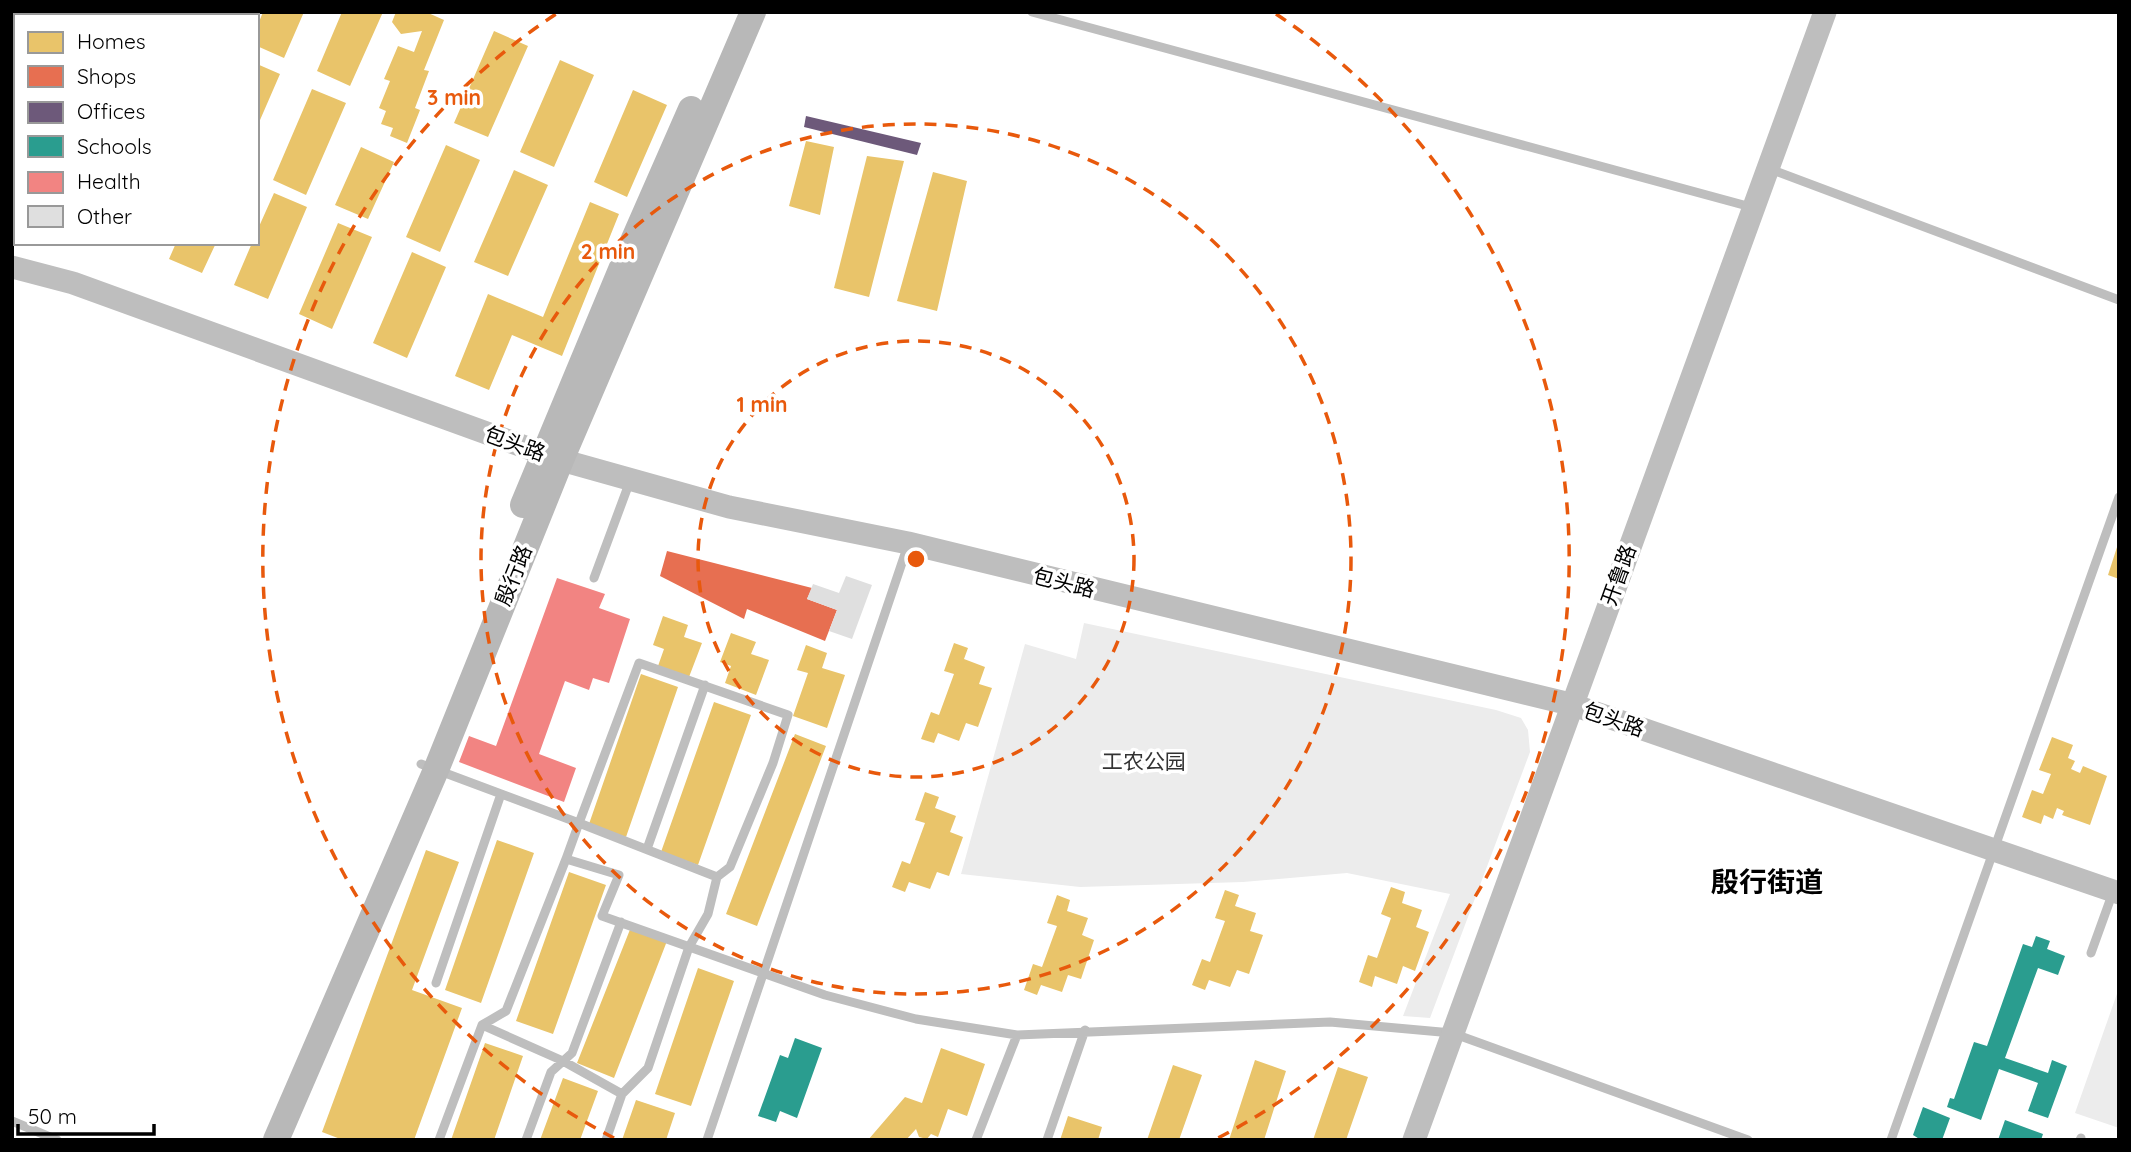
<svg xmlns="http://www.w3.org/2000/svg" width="2131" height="1152" viewBox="0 0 2131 1152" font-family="Quicksand,'Noto Sans SC',sans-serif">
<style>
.green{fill:#ececec}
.homes{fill:#e9c46a}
.shops{fill:#e76f51}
.offices{fill:#6d597a}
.schools{fill:#2a9d8f}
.health{fill:#f28482}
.building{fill:#dfdfdf}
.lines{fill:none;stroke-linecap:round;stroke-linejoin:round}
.service{stroke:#bebebe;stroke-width:9}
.tertiary{stroke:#bebebe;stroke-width:23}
.secondary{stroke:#b8b8b8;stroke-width:26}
.ring{fill:none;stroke:#e8590c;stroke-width:3.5;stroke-dasharray:12 9}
.labels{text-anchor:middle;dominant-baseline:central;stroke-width:7;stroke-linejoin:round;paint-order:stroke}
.street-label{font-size:21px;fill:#000;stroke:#fff}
.park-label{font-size:21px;fill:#333;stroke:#fff}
.district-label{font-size:28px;font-weight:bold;fill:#000;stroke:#fff}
.centre{fill:#e8590c;stroke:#fff;stroke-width:3.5}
.ring-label{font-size:21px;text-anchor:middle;font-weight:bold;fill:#e8590c;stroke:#fff;stroke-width:7;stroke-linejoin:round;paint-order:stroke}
</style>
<rect width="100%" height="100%" fill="#fff"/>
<!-- green -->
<path class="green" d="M1084,623L1496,710L1521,718L1528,730L1530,752L1430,1018L1403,1016L1450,894L1347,873L1243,882L1080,887L961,874L1025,644L1076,659Z
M2119,988V1128L2075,1113Z"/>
<!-- homes -->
<path class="homes" d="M263,12H304L284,58L257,46V27Z
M342,12H383L350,86L317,71Z
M396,12H426L444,20L424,70L429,71L415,108L420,110L407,143L390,136L393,128L381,124L386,111L379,108L390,81L384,79L398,46L414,52L422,31L401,34L392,22Z
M494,31L528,46L488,137L454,123Z
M560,60L594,75L554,167L520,152Z
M257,64L280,74L257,127Z
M312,89L346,103L306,195L273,180Z
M633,90L667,105L627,197L594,182Z
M806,141L834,147L820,215L789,206Z
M446,145L480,160L440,252L406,237Z
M361,147L394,162L368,219L335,205Z
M867,156L904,161L869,297L834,288Z
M514,170L548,185L508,276L474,262Z
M933,172L967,181L937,311L897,301Z
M274,193L307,207L268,299L234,285L252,243H257V231Z
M590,202L619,214L562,356L512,335L489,390L455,376L488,294L543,317Z
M338,223L372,237L332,329L299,314Z
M176,243H216L202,273L169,259Z
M412,252L446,267L407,358L373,343Z
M2118,544H2119V579L2108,575Z
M663,616L688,625L684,637L702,643L689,677L658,666L664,649L653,645Z
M731,633L756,642L751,654L769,660L756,695L725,683L731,666L720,662Z
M954,643L968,648L964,659L985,667L979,684L992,688L978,727L966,723L959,741L938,733L934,743L921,739L931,712L939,715L954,674L944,671Z
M806,645L827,653L822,668L845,675L827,728L793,716L808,673L797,670Z
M641,674L678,687L626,837L589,824Z
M714,702L751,715L698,865L661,852Z
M795,734L826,746L757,926L726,914Z
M2052,737L2073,745L2068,758L2075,761L2071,769L2080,773L2083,766L2107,776L2090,825L2062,815L2064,811L2057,808L2053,819L2044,815L2041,824L2022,817L2032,790L2043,794L2051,774L2039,770Z
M925,792L939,797L935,808L956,816L950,832L963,837L949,876L937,872L930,889L909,882L905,892L892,887L902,861L910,864L925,823L915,820Z
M497,840L534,853L481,1003L445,990Z
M426,850L459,862L412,990L462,1008L414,1140H343L322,1132Z
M569,872L606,885L553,1034L516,1021Z
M1391,887L1405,892L1402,903L1422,910L1416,927L1429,932L1415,971L1403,966L1397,984L1375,976L1372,987L1359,982L1368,955L1377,958L1391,918L1381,914Z
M1225,890L1239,895L1235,906L1256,913L1250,931L1263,935L1249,974L1237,970L1230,987L1209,980L1205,990L1192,985L1202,959L1210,962L1225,921L1215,918Z
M1057,895L1070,900L1067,911L1088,918L1082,935L1094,940L1081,979L1068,975L1062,992L1041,985L1037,995L1024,990L1033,964L1042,967L1057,926L1047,923Z
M631,927L667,941L614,1078L577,1063Z
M698,968L734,981L691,1106L655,1094Z
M485,1043L523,1056L494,1140H451Z
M941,1048L985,1064L967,1116L948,1109L938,1137L931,1134L927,1139L919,1137L916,1129L906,1140H868L905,1097L922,1103Z
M1255,1060L1286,1071L1264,1140H1229Z
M1173,1065L1202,1075L1179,1140H1147Z
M1338,1067L1368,1077L1346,1140H1313Z
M563,1078L598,1091L580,1140H540Z
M636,1100L675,1113L666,1140H622Z
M1068,1116L1102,1127L1098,1140H1060Z"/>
<!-- shops -->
<path class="shops" d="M667,551L812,588L807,599L837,610L825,641L747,609L744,619L660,576Z"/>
<!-- offices -->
<path class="offices" d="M806,116L921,143L917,155L804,127Z"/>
<!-- schools -->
<path class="schools" d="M2036,936L2050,941L2047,949L2065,956L2058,975L2038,968L2005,1058L2048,1073L2052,1060L2067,1066L2048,1118L2028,1111L2038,1083L1999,1069L1981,1120L1947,1107L1950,1098L1954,1099L1974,1042L1987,1046L2023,944L2032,947Z
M795,1038L822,1048L797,1118L780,1111L776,1122L758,1116L780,1055L788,1058Z
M1923,1107L1950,1118L1942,1140H1921L1913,1135Z
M2005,1120L2043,1134L2041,1140H1998Z"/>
<!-- health -->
<path class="health" d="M557,578L605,594L599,608L630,619L609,683L593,678L589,690L565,681L539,754L576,768L564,802L459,762L469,736L496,746Z"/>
<!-- building -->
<path class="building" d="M846,576L872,585L852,639L829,631L837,610L807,599L813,584L839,593Z"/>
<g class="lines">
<!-- service -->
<path class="service" d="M1032,12L1751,207
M1770,169L2119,300
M594,578L630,481
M421,764L579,823L566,859L619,875L602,916L825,995L916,1019L1017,1035L1330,1022L1452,1033L1748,1140
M647,849L705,685
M2091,953L2113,892
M436,983L501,794
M482,1025L563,1061L622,1094
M12,1121L57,1140
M439,1140L482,1025L506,1011L566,859
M526,1140L551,1072L572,1053L621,922
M606,1140L622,1094L648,1068L689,947L708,914L717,877L579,823L639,663L788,715L773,763L730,867L717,877
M707,1140L908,545
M976,1140L1017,1035
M1047,1140L1085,1030
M1891,1140L2119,497
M2080,1140L2081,1138"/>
<!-- tertiary -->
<path class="tertiary" d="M12,267L73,283L561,460L729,507L908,543L1570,704L2119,893
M1414,1140L1825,12"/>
<!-- secondary -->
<path class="secondary" d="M523,505L630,248L691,109
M276,1140L436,770L561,460L753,12"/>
</g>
<!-- distance rings -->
<g class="ring">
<circle cx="916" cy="559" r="218"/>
<circle cx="916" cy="559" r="435"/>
<path d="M614 1138A653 653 0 0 1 556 14M1276 14A653 653 0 0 1 1218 1138"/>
</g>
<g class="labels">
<!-- street labels -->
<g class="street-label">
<text transform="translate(515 443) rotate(20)">包头路</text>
<text transform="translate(513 575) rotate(-68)">殷行路</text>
<text transform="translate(1618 575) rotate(-70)">开鲁路</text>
<text transform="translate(1064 582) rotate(14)">包头路</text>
<text transform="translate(1614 719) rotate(19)">包头路</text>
</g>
<!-- park labels -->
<g class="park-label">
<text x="1144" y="761">工农公园</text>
</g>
<!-- district labels -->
<g class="district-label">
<text x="1767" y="881">殷行街道</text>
</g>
</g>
<circle cx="916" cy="559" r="10" class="centre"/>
<g class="ring-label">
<text x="454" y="105">3 min</text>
<text x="608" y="259">2 min</text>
<text x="762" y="412">1 min</text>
</g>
<!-- border -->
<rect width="2131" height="1152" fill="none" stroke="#000000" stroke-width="28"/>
<!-- legend -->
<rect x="14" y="14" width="245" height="231" fill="#ffffff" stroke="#999999" stroke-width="2"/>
<rect x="28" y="32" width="35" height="21" fill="#e9c46a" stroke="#999999" stroke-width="2"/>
<text x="77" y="49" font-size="21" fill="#000000">Homes</text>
<rect x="28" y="66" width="35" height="21" fill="#e76f51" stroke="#999999" stroke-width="2"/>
<text x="77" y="84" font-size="21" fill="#000000">Shops</text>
<rect x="28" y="102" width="35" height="21" fill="#6d597a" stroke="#999999" stroke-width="2"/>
<text x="77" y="119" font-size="21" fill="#000000">Offices</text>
<rect x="28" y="136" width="35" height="21" fill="#2a9d8f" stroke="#999999" stroke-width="2"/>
<text x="77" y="154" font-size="21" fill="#000000">Schools</text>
<rect x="28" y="172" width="35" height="21" fill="#f28482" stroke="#999999" stroke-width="2"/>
<text x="77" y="189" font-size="21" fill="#000000">Health</text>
<rect x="28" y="206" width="35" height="21" fill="#dfdfdf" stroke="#999999" stroke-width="2"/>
<text x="77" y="224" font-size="21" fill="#000000">Other</text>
<!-- scale -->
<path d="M18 1124v10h136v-10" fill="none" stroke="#000000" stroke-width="3.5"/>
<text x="28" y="1124" font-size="21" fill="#000000" stroke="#ffffff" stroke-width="5" paint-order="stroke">50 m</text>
</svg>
